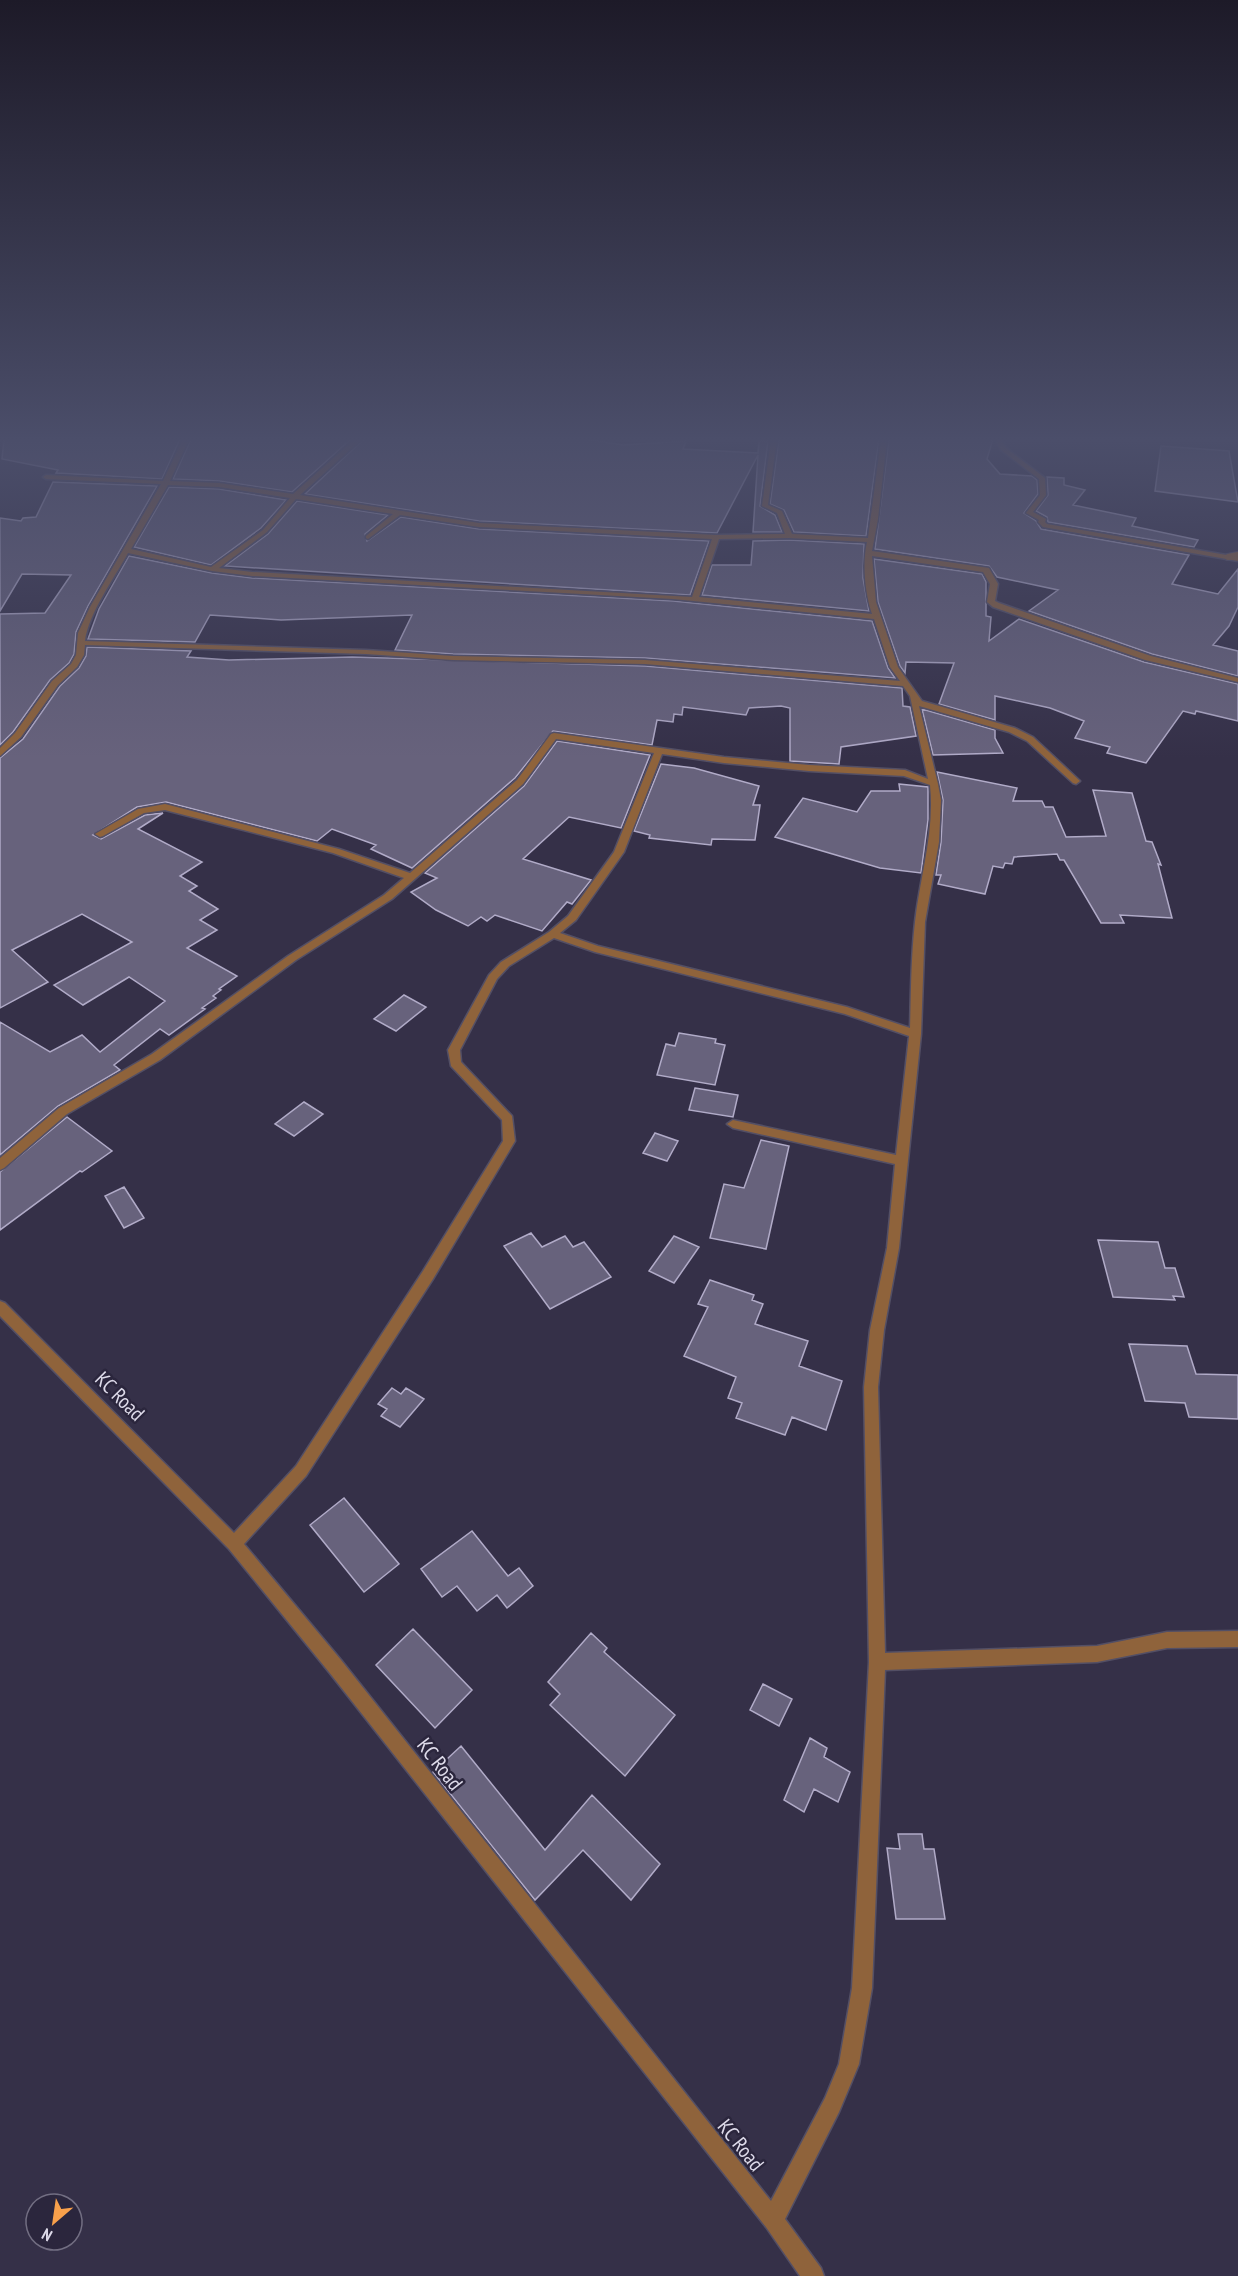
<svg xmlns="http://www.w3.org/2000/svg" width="1238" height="2276" viewBox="0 0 1238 2276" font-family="'PT Sans Narrow',sans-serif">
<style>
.building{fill:#67627c;stroke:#b1abc8;stroke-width:1.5}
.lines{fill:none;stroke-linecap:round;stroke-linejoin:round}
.lane-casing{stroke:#534f65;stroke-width:8}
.street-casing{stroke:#534f65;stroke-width:3}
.lane{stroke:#8f633b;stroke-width:6}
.street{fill:#8f633b;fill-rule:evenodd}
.labels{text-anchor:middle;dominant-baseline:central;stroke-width:5;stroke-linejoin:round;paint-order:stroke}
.near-street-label{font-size:21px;fill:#dddae9;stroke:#2b263d}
</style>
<rect width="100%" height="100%" fill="#353048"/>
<!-- building -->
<path class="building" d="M4,439H180L162,479L56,473L58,470L2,459Z
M191,439H351L292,492L219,481L173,479Z
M364,439H586L623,445L686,441L683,449L758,453L759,441H768L760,506L775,515L782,532H753L758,455L717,533L479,521L305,494Z
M779,439H879L866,536L794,532L784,510L770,504Z
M889,439H993L987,459L1000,474L1032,476L1037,480L1038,494L1024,513L1036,521L1041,529L1189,555L1172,584L1218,594L1238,569V607L1229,626L1213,645L1238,651V676L1152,654L1029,611L1058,590L997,577L989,566L875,549Z
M1161,446L1229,451L1238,502L1155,491Z
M1047,477L1064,478V485L1085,490L1073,505L1136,518L1132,526L1198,540L1194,547L1048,522L1047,517L1036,511L1048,495Z
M53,482L157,486L88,606L76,632L74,654L69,663L50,680L13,732L0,745V614L45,613L71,575L22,574L0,611V518L21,521L23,518L36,517Z
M169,487L219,489L286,500L261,528L211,565L134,547Z
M297,501L388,515L365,534L367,541L401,517L479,529L709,541L690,595L225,566L268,534Z
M789,540L864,544L863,578L869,611L702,595L712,565H751L753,541Z
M129,556L212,573L252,578L673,601L872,621L888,668L895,678L645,658L453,654L395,650L412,615L281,620L210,615L195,642L88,639L99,609Z
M874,559L982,574L986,582V616L991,617L989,641L1019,619L1144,662L1238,684V721L1196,711L1195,714L1183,711L1146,763L1107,753L1110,747L1075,738L1084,721L1050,708L995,696V720L939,704L954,663L906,662L905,673L900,666L878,602Z
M87,647L191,651L187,657L229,660L352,657L645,666L902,688L903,706L910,707L916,736L841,747L839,764L790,761V708L781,706L749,708L746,715L683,707L682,715L674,714L673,722L657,720L652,745L553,731L515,778L412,868L371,849L376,845L332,829L317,841L166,802L137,807L93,835L101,839L145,815L163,813L138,829L202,862L180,876L197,886L189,891L218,909L200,920L217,930L187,948L237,976L219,989L221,990L213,996L216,998L202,1008L205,1009L169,1035L160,1029L114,1065L120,1070L58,1106L0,1155V1022L50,1052L82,1035L100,1052L165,1001L129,977L83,1005L54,985L132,942L82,914L12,950L48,982L0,1008V758L23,739L60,686L79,668L86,656Z
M922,709L995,730V738L1003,753L933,755Z
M557,741L650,755L621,828L569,817L523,859L591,880L572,904L567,902L542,931L495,915L487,921L481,917L468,926L436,910L411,892L437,878L425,873L524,786Z
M661,764L694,768L759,786L753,805H760L755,840L712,839L711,845L649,838L650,835L634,831Z
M937,772L1017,788L1013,801H1042L1045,807H1053L1066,837L1106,836L1093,790L1132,793L1146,841L1152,842L1161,865L1158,864L1172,918L1120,915L1124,923H1101L1064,860H1060L1057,854L1014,857L1012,864L1005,863L1003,868L993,866L985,894L938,884L941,875H936L941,842L943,800Z
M899,784L928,787V820L921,873L880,868L775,837L803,798L857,812L871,791H900Z
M404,995L426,1007L396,1031L374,1019Z
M679,1033L716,1039L715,1043L725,1045L715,1085L657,1075L666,1044L675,1046Z
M695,1088L738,1095L733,1117L689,1110Z
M304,1102L323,1114L294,1136L275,1124Z
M67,1117L112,1151L82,1172L80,1171L0,1230V1172Z
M655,1133L678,1141L667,1161L643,1153Z
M761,1140L789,1146L766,1249L710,1238L724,1184L744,1188Z
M124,1187L144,1218L124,1228L105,1196Z
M531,1233L542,1247L565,1236L573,1247L584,1242L611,1277L550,1309L504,1246Z
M674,1236L699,1247L674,1283L649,1271Z
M1098,1240L1158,1242L1165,1268H1175L1184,1297L1173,1296L1175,1300L1113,1297Z
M710,1280L754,1295L752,1300L763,1304L755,1324L808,1341L799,1366L842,1381L826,1430L792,1417L785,1435L736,1418L742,1403L728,1398L736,1377L684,1356L708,1307L698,1304Z
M1129,1344L1187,1346L1196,1374L1238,1375V1419L1189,1417L1185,1403L1145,1401Z
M392,1388L401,1394L406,1388L424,1399L400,1427L381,1416L387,1409L378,1404Z
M344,1498L399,1564L364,1592L310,1525Z
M472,1531L508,1576L519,1568L533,1586L507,1608L497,1595L477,1611L457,1586L442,1597L421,1569Z
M413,1629L472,1690L435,1728L376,1665Z
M591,1633L607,1648L604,1652L675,1715L625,1776L550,1705L560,1694L548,1682Z
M763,1684L792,1699L779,1726L750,1710Z
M810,1738L827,1748L824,1757L850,1772L838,1802L814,1789L804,1812L784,1800Z
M461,1746L545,1850L592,1795L660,1864L631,1900L583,1850L535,1900L433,1772Z
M898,1834H922L924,1849H934L945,1919H896L887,1848L900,1849Z"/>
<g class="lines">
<!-- lane casing -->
<g class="lane-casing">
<path id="lane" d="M1228,557L1238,555"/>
</g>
<!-- street casing -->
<g class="street-casing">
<path id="street" d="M183,439H189L170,481L219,483L293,494L355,439H362L300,495L479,523L716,535L785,534L777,513L762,506L771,439H777L768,505L782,511L792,534L868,538L881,439H887L878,519L872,551L989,568L998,584L995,601L999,603L1151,656L1238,678V682L1145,660L993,607L987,602L990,584L983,572L872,556L876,602L898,667L922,701L1015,728L1033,737L1080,781L1076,784L1073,783L1027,741L1009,732L919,706L938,784L941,800L939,842L925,922L921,1034L899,1248L884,1330L878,1387L885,1653L1097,1646L1167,1632L1238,1631V1647L1167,1648L1097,1662L885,1670L872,1988L859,2064L839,2112L785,2219L821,2268L824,2276H800L766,2227L329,1672L229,1549L0,1316V1301L5,1303L234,1533L296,1466L423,1271L503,1141L502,1120L451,1066L448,1050L489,975L501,962L549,932L568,916L614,852L654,753L556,739L523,784L392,899L296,960L160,1060L67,1114L4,1168L0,1170V1158L59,1108L152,1054L288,956L384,895L404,878L333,853L165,810L144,813L103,836L100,837L95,834L138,809L165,804L339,849L410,873L517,780L551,734L554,733L724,757L809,765L905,770L928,779L910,696L903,686L645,664L453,660L366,654L85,645L84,655L77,667L58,685L21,737L0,756V748L15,733L52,681L71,664L76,655L78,633L90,607L161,484L46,479L43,477L46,475L163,481ZM168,485L219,487L290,498L263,530L211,567L131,549ZM296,499L393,514L366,536V538L368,539L400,515L479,527L712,539L692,597L252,572L219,568L267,532ZM789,538L867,542C862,564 865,593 872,614L699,597L719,539ZM128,553L212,571L252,576L673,599L874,619L890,667L900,681L645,660L453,656L366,650L85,641C88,614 115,577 128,553ZM662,754L724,763L809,771L904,776L930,785C935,832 920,876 915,922C911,957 911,993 910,1028L847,1007L598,946L560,933L576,920L624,852ZM554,938L595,952L845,1014L909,1036L896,1155L733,1120L727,1124L733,1128L895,1164L887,1248L870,1330L864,1387L869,1662L852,1988L839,2064L825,2098L771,2201L341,1660L244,1544L306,1476L433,1279L515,1141L512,1116L461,1062L460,1050L497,979L509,966Z
M995,439H1001L1006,448L1045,478L1046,495L1033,512L1046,519L1045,522L1047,524L1238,557V561L1043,527L1038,522L1039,520L1026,513L1040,495L1039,479L1001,450Z"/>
</g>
<!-- lane -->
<use href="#lane" class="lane"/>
<!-- street -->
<use href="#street" class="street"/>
</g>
<!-- sky -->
<linearGradient id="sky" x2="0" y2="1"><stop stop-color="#1d1a28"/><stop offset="0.58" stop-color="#4b4e6a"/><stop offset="1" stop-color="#4b4e6a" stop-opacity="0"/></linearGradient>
<rect width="1238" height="758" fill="url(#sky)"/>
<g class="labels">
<!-- near-street labels -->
<g class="near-street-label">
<text transform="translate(120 1396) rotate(45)">KC Road</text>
<text transform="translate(440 1764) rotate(52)">KC Road</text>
<text transform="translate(741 2145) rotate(51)">KC Road</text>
</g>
</g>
<!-- north arrow -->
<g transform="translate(54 2222) rotate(209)"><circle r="28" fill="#2b263d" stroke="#726e82" stroke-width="1.5"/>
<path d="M0-4.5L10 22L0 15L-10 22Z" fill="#f8a04b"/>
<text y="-9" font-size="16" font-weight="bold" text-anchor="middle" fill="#dddae9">N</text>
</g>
</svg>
